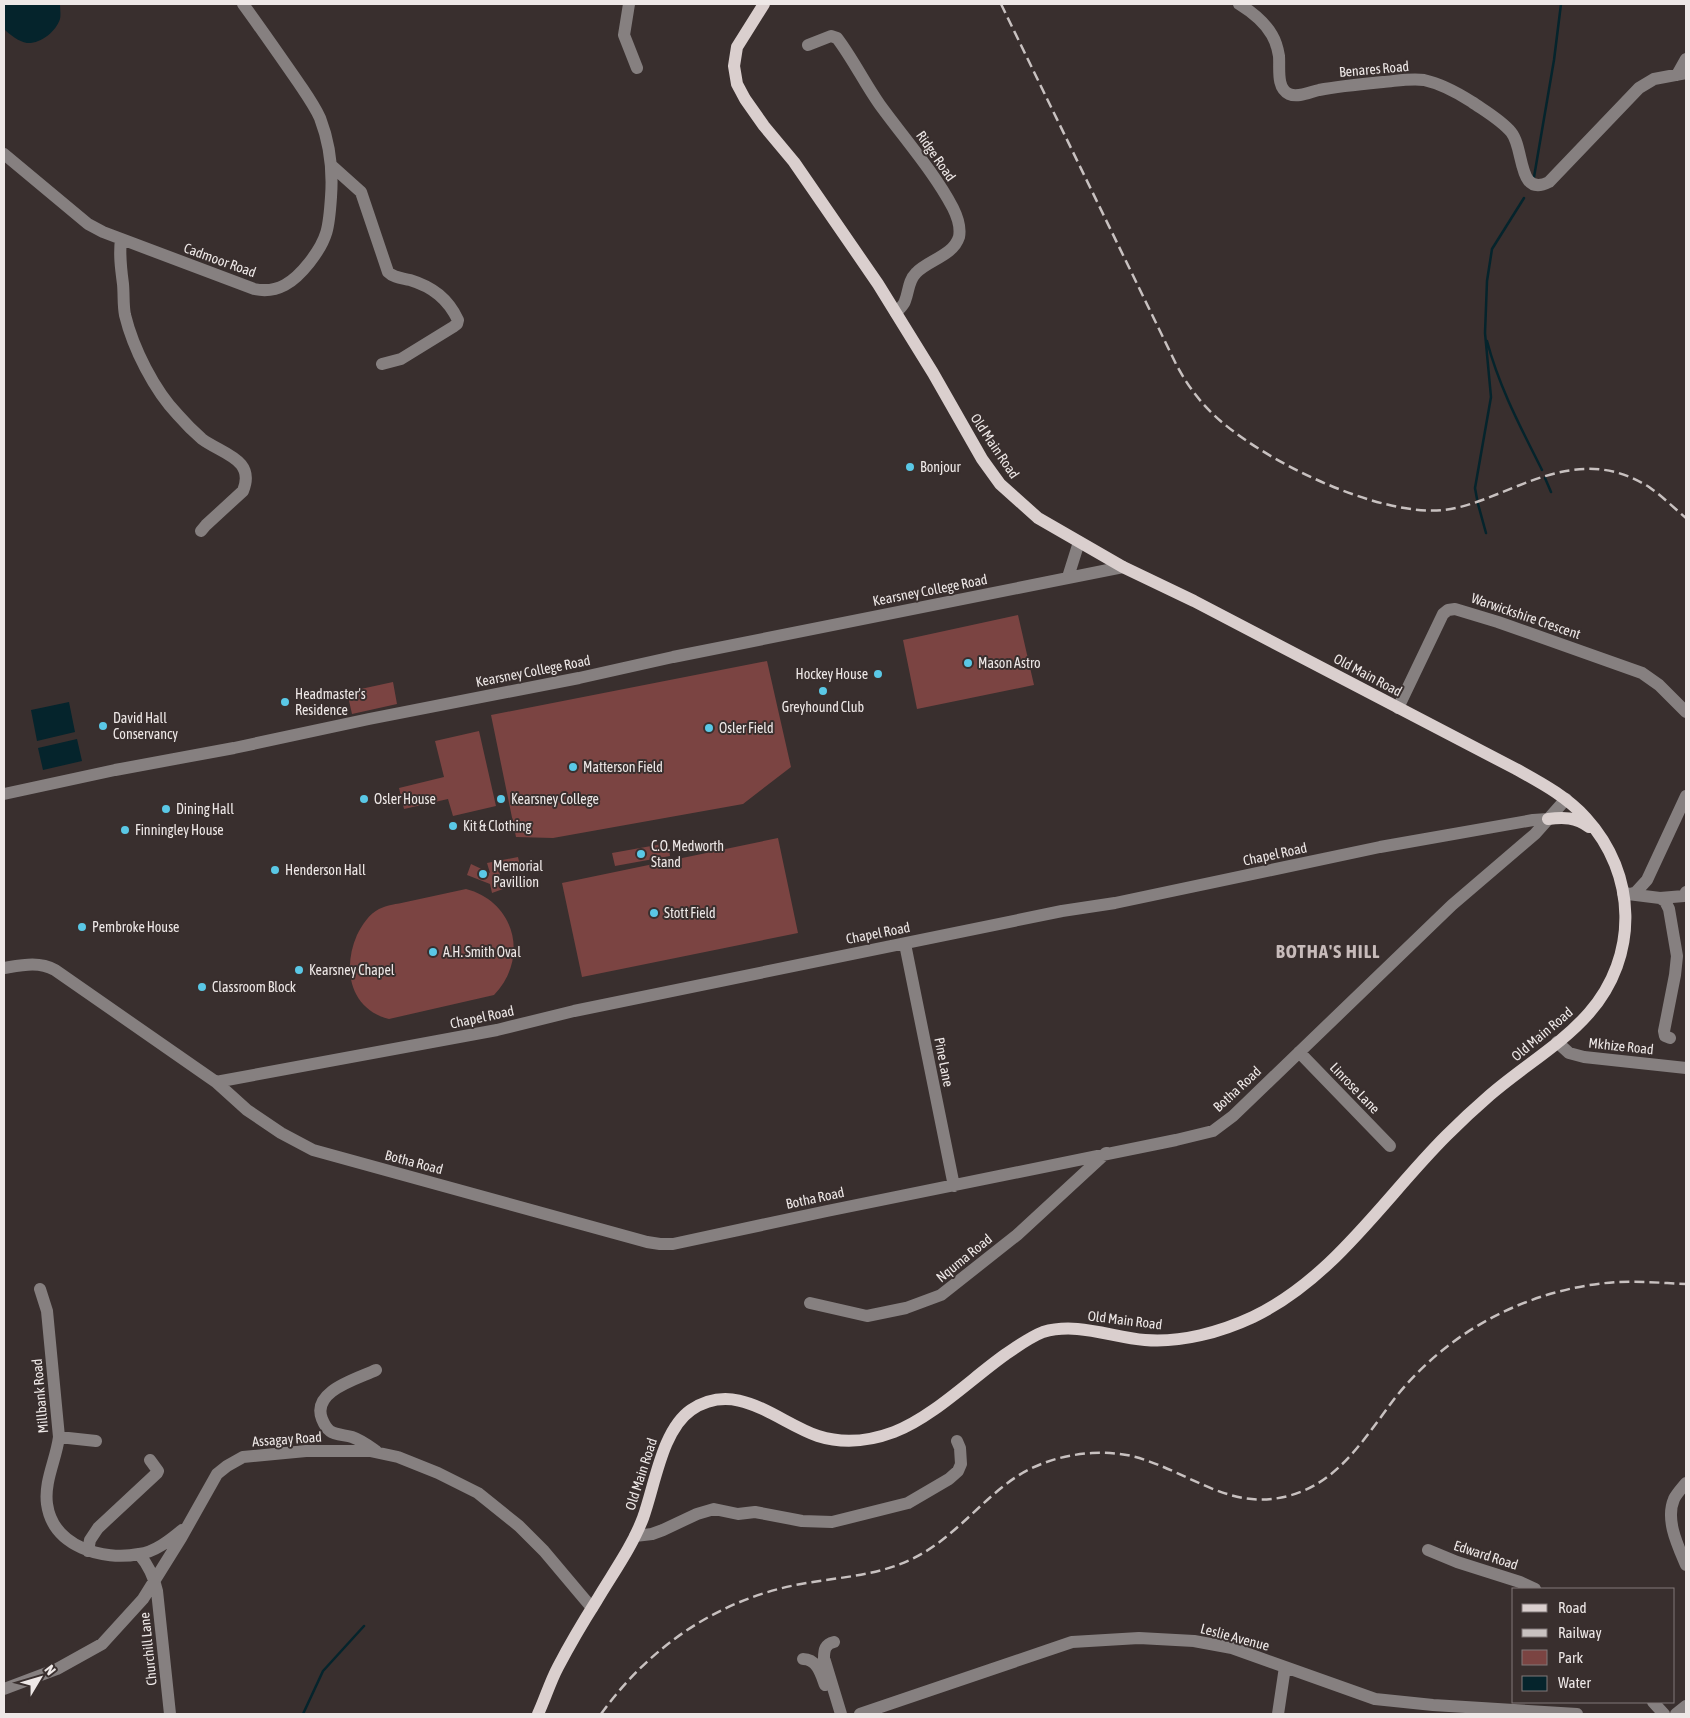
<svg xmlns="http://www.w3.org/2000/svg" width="1690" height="1718" viewBox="0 0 1690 1718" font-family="'Asap Condensed',sans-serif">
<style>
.green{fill:#7b4442}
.water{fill:#05242c}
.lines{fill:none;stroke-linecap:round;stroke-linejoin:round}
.stream{stroke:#05242c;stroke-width:2.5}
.minor{stroke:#868080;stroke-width:12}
.major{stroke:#dacfce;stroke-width:12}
.rail{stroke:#c8c1c0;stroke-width:2.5;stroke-dasharray:10 5;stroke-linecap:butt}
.poi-dot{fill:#5ac8e6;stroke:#392f2e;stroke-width:2}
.labels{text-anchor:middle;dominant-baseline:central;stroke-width:4;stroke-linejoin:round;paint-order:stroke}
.street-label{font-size:14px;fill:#eee8e7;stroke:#392f2e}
.poi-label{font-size:14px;fill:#eee8e7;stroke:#392f2e;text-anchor:start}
.district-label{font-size:19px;font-weight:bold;letter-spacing:1px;fill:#c7bbba;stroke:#392f2e}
</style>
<rect width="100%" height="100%" fill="#392f2e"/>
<!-- green -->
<path class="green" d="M1018,615L1034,685L917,709L903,640Z
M767,661L791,767L743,804L553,838L516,837L491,715Z
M393,682L397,704L352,714L347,692Z
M479,731L496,806L453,816L448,799L404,809L399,788L444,777L435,741Z
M778,838L798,933L582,977L562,883Z
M668,843L670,856L615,866L612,853Z
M518,857L520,866L499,871L503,889L492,893L490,884L467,875L471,864L490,873L487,863Z
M466,889C516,902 529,959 494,995L389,1019C350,1009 342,969 357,935C362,925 369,914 379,909C387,905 397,904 406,902C426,898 446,893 466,889Z"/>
<!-- water -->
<path class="water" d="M4,4H60C60,8 61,15 60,19C56,32 40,44 27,43C19,42 9,34 4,29Z
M69,702L75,732L37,741L31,710Z
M77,739L82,761L43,770L38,748Z"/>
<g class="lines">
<!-- stream -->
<path class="stream" d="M1534,177L1554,60L1561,4
M1487,341C1499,387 1521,428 1542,470
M1545,478L1551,492
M1477,499L1475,488L1491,397L1485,333L1487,281L1492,249L1524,198
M1478,504L1486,533
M303,1714L323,1671L364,1626"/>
<!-- minor -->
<path class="minor" d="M629,4L624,35L637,68
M1239,4C1252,12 1264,21 1272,35C1275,40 1278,50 1279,56C1280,68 1276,88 1289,94C1298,98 1310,92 1319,90C1340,86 1362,84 1383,82C1396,81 1411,78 1424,80C1442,84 1458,93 1472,102C1485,111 1501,120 1511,132C1525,149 1517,198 1549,182L1639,88L1654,79L1686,73
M808,45L831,36L837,38C853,59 865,84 880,105C904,138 934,172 953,208C957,216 961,227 959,237C953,256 928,260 916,273C908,281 909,291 905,301C904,305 899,309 896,313
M1677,75L1686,59
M4,154L88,224L103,232L254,289C278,294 294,282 309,263C328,239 329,227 331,197C333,170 330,144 320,118C314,105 306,94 298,82C280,56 262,30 243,4
M332,166L361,192L388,272C394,278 402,278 410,280C433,287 448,299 458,320L457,324L453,327L401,359L382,364
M121,239C119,255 121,269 123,284C124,295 123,305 125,315C133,348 154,390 178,415C185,423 194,432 202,439C222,454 256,459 243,491L206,525L201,531
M1068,577L1079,542
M1398,708L1443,614L1448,610L1455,609L1498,622L1642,673L1659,685L1686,712
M4,794L115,770L234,748L369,719L579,678L673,657L1123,567
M1623,893L1631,894L1636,892L1647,880L1686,796
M1628,894L1660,898L1684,896L1686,892
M1660,898L1665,901L1669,909L1677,956L1675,975L1664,1031L1665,1036L1670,1038
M905,944L954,1186
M4,968C22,965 39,961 55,970L216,1082L247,1110L281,1133L313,1150L647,1242L660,1244H673L827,1211L1176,1140L1213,1131L1233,1116L1452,905L1535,834L1566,799
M1557,1042L1569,1053L1584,1057L1686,1068
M1299,1052L1390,1146
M216,1082L497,1030L574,1011L1062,911L1115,903L1380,847L1533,820L1548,819
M40,1289L47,1311L59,1437C56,1460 44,1481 47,1504C53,1547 103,1561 139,1554C155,1552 170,1540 182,1530
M810,1303L867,1316L906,1308L941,1295L1017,1235L1106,1153
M376,1370C357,1379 311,1391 322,1419C324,1424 326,1428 330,1431C335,1435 346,1435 352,1437C361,1440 369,1446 376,1451
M59,1437L96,1441
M1686,1483C1682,1488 1677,1493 1674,1499C1665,1520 1678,1546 1686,1565
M635,1536L652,1534L663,1530L697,1514L714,1509L738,1514L755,1512L802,1521L832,1522L908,1503L949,1479L958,1471L961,1464L960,1448L957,1441
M1428,1550L1457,1562L1520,1582L1535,1589
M88,1551L90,1540L98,1528L157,1473L158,1471L150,1460
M139,1554C149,1566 154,1576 157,1591L170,1714
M834,1642C825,1644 824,1650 824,1658L841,1714
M803,1659C817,1659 821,1674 825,1685
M4,1689L57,1669L102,1644L143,1599L181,1538L217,1474L227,1466L243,1457L306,1451H370L398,1457L438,1473L478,1493L519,1526L544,1551L592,1608
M1653,1702L1664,1714
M860,1714L1072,1642L1139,1638L1194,1641L1232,1648L1375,1699L1433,1705L1577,1714
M1278,1714L1285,1667
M1676,1714L1686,1706"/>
<!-- major -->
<path class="major" d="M1548,819C1563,817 1576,817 1589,827
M538,1714C545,1699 550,1682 558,1667C570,1644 583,1622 597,1600C613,1573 632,1547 643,1518C655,1485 662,1430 691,1410C737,1379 777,1422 818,1436C843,1444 870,1441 894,1432C933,1417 972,1378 1006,1354C1018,1346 1030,1337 1043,1332C1077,1322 1111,1337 1145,1340C1181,1343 1221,1332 1253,1317C1334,1278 1384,1198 1446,1136C1460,1122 1475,1108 1490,1095C1522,1067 1561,1045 1589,1013C1639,956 1637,874 1586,818C1566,796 1541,783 1516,769L1194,601L1123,567L1038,518L1000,484L982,459L933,373L878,284L794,162L764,126L745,99L737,84L734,66L737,47L764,4"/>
<!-- rail -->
<path class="rail" d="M1001,4L1176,364C1186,383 1198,400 1214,415C1261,460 1378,517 1444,510C1469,507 1492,496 1515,487C1562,468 1603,458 1649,487C1662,496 1674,508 1686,518
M601,1714C650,1646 719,1599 801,1584C839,1577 877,1576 912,1559C949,1541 973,1510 1005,1485C1030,1465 1060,1455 1092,1453C1111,1452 1130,1454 1148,1461C1202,1480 1241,1516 1303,1491C1344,1474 1369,1432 1395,1398C1449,1330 1530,1288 1617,1282C1640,1281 1663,1283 1686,1284"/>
</g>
<!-- markers -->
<g class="poi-dot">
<circle cx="910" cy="467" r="5"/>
<circle cx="968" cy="663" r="5"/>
<circle cx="878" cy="674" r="5"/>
<circle cx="823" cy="691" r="5"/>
<circle cx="285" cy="702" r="5"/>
<circle cx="103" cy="726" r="5"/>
<circle cx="709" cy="728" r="5"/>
<circle cx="573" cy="767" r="5"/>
<circle cx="364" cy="799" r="5"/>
<circle cx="501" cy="799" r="5"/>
<circle cx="166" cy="809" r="5"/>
<circle cx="453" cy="826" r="5"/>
<circle cx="125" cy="830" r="5"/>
<circle cx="641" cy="854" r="5"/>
<circle cx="275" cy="870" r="5"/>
<circle cx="483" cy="874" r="5"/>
<circle cx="654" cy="913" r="5"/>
<circle cx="82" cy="927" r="5"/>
<circle cx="433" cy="952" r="5"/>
<circle cx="299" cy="970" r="5"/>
<circle cx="202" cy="987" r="5"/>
</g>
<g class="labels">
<!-- street labels -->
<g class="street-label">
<text transform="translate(1374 69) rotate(-5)">Benares Road</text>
<text transform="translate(936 156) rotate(55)">Ridge Road</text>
<text transform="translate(220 260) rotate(20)">Cadmoor Road</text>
<text transform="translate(995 446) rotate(56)">Old Main Road</text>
<text transform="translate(930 590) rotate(-11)">Kearsney College Road</text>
<text transform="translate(1526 616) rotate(19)">Warwickshire Crescent</text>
<text transform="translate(533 671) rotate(-11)">Kearsney College Road</text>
<text transform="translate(1368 675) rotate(28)">Old Main Road</text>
<text transform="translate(1275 854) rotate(-12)">Chapel Road</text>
<text transform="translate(878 933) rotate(-11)">Chapel Road</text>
<text transform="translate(482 1017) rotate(-12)">Chapel Road</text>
<text transform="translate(1542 1034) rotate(-40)">Old Main Road</text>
<text transform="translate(1621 1046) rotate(6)">Mkhize Road</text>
<text transform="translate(944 1062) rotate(79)">Pine Lane</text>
<text transform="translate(1355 1088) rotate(46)">Linrose Lane</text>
<text transform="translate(1237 1089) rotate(-43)">Botha Road</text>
<text transform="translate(414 1162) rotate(15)">Botha Road</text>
<text transform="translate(815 1198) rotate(-12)">Botha Road</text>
<text transform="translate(964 1258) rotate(-39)">Nquma Road</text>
<text transform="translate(1125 1320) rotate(7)">Old Main Road</text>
<text transform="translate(40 1396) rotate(-95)">Millbank Road</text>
<text transform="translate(287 1439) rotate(-4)">Assagay Road</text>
<text transform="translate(641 1474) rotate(-72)">Old Main Road</text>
<text transform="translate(1486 1555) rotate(18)">Edward Road</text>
<text transform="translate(1235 1637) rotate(15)">Leslie Avenue</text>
<text transform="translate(148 1649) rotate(-96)">Churchill Lane</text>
</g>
<!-- poi labels -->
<g class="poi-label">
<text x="920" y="467">Bonjour</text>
<text x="978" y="663">Mason Astro</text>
<text x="868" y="674" text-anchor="end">Hockey House</text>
<text x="295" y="694">Headmaster's<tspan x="295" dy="16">Residence</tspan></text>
<text x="823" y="707" text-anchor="middle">Greyhound Club</text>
<text x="113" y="718">David Hall<tspan x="113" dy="16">Conservancy</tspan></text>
<text x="719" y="728">Osler Field</text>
<text x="583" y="767">Matterson Field</text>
<text x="374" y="799">Osler House</text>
<text x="511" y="799">Kearsney College</text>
<text x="176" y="809">Dining Hall</text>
<text x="463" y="826">Kit &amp; Clothing</text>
<text x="135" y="830">Finningley House</text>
<text x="651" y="846">C.O. Medworth<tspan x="651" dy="16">Stand</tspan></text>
<text x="493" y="866">Memorial<tspan x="493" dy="16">Pavillion</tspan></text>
<text x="285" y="870">Henderson Hall</text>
<text x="664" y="913">Stott Field</text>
<text x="92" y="927">Pembroke House</text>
<text x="443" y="952">A.H. Smith Oval</text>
<text x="309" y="970">Kearsney Chapel</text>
<text x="212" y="987">Classroom Block</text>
</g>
<!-- district labels -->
<g class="district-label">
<text x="1328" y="951">BOTHA'S HILL</text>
</g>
</g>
<!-- border -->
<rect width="1690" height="1718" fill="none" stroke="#eee8e7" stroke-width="10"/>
<!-- legend -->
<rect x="1512" y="1588" width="162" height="115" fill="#392f2e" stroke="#817978"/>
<rect x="1522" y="1604" width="25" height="8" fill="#dacfce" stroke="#817978"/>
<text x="1558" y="1613" font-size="15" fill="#eee8e7">Road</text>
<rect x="1522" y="1629" width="25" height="8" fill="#c8c1c0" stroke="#817978"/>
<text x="1558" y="1638" font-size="15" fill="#eee8e7">Railway</text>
<rect x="1522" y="1650" width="25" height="15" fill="#7b4442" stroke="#817978"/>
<text x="1558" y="1663" font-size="15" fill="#eee8e7">Park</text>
<rect x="1522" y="1676" width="25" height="15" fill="#05242c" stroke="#817978"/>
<text x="1558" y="1688" font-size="15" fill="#eee8e7">Water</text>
<!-- north arrow -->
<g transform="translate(40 1678) rotate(52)" stroke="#392f2e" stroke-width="4" paint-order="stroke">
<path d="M0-4L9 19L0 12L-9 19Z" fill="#eee8e7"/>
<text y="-8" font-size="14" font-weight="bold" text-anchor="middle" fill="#eee8e7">N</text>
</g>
</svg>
